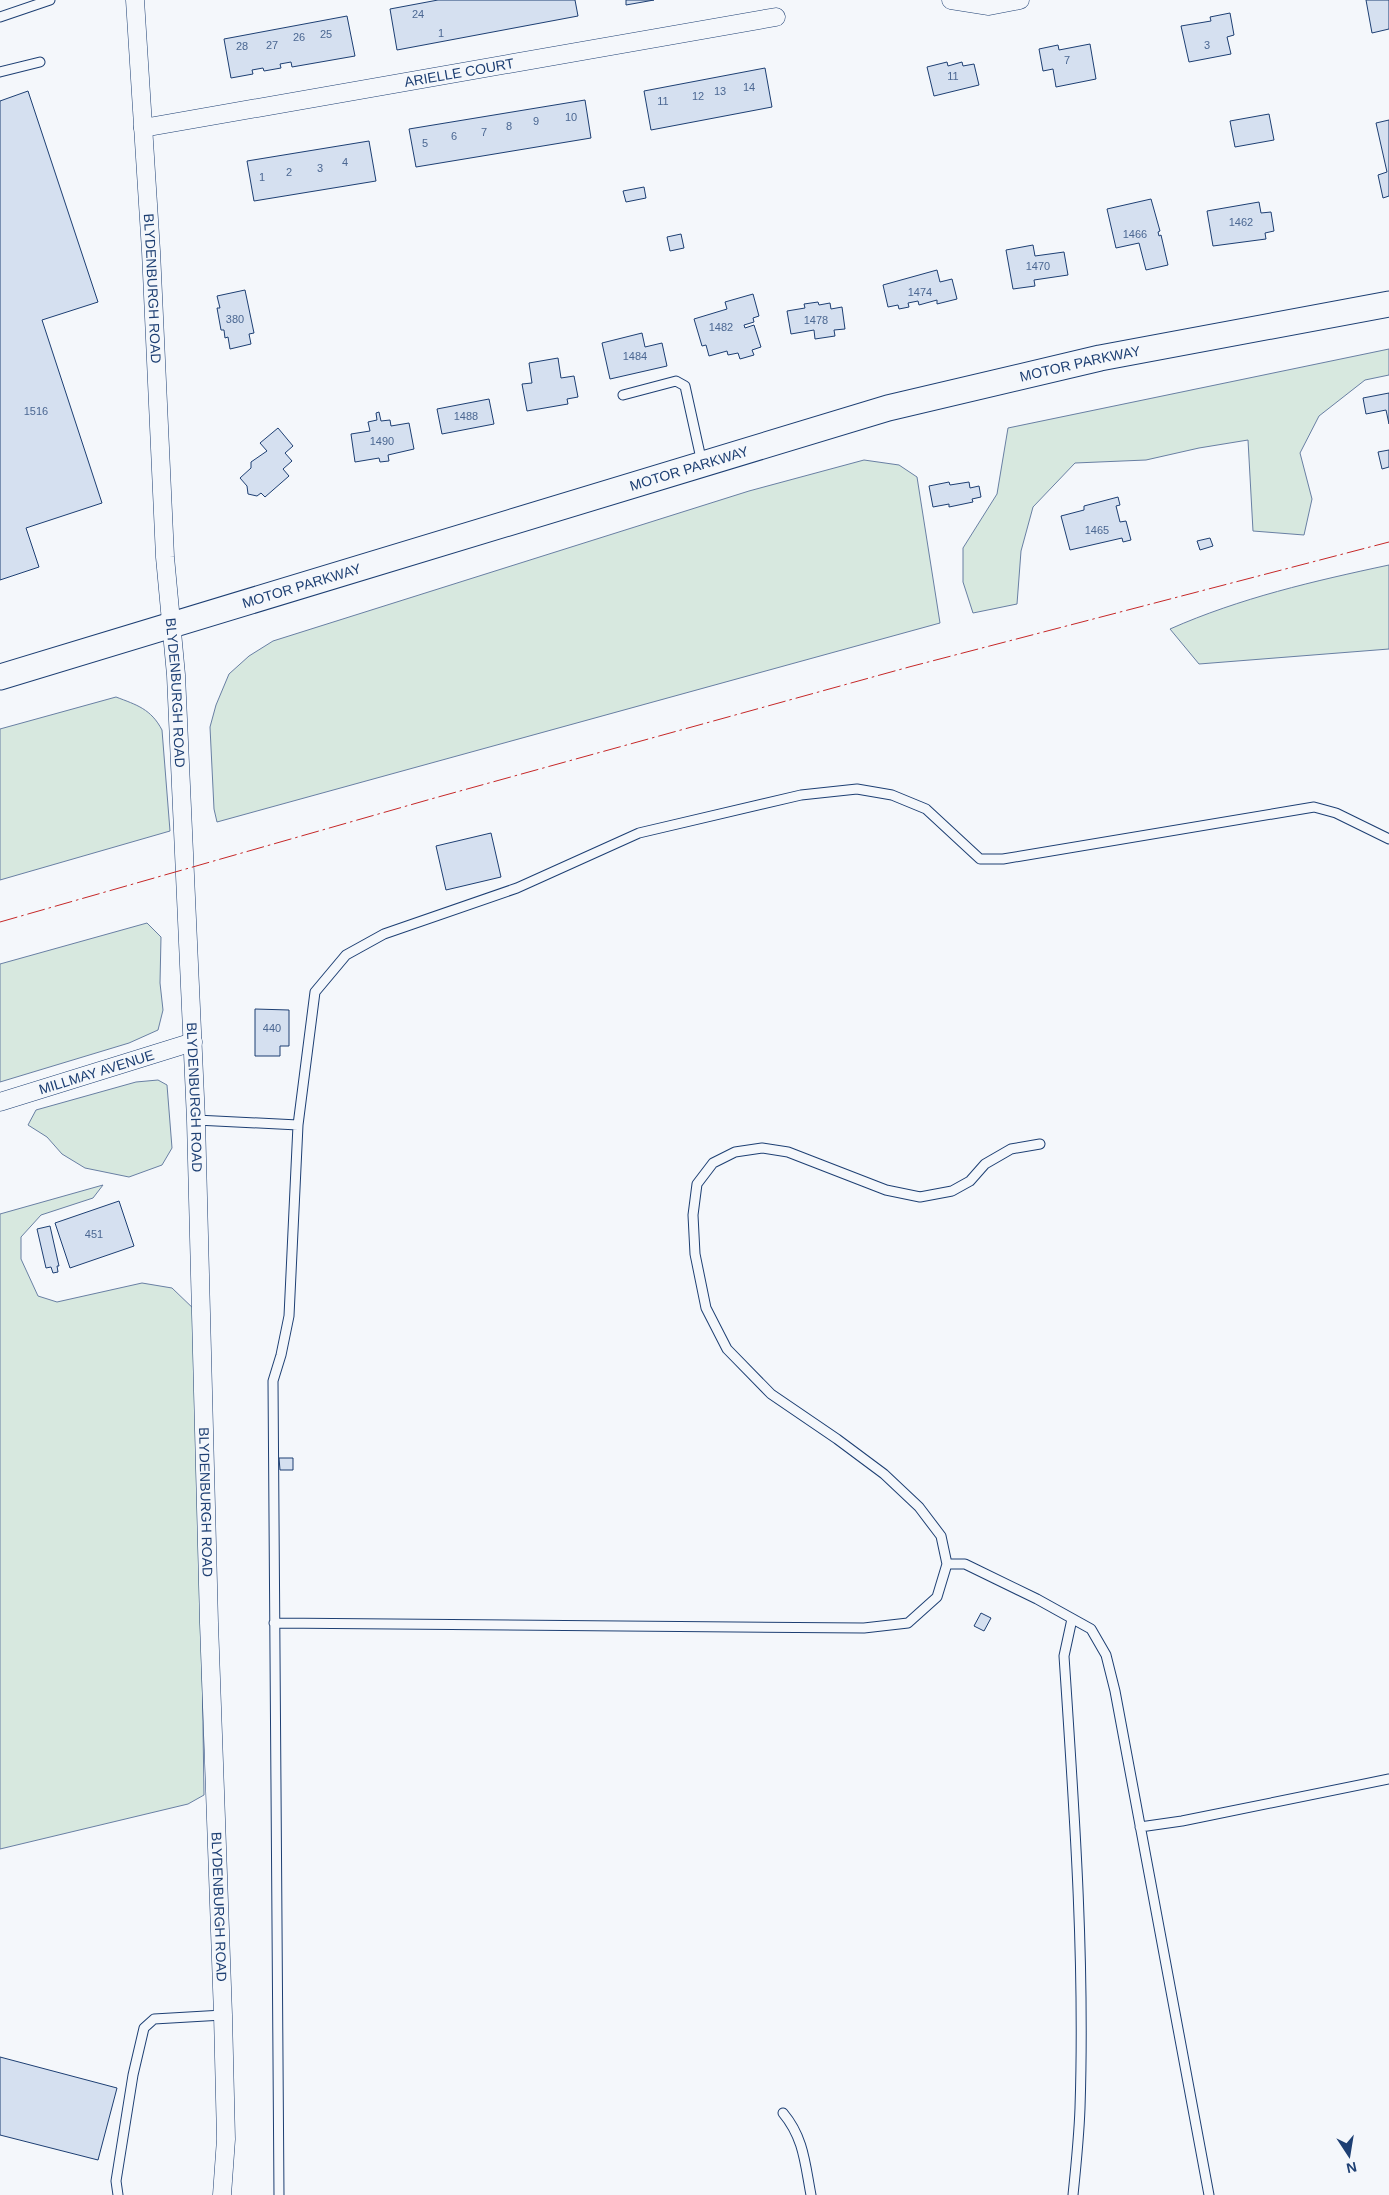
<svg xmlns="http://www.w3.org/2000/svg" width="1389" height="2195" viewBox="0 0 1389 2195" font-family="Helvetica,sans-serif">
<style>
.green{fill:#d7e8df;stroke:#687fa3}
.building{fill:#d5e0f0;stroke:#1d3f73}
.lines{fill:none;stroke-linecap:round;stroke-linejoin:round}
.service-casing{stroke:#1d3f73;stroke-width:11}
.minor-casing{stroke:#1d3f73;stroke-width:19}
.secondary-casing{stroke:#1d3f73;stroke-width:27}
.service{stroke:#f4f7fb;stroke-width:9}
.minor{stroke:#f4f7fb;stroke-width:18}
.secondary{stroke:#f4f7fb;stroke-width:25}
.power{stroke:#c62828;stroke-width:1;stroke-dasharray:18 4 2.5 4;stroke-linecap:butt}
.labels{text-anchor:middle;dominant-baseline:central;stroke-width:4;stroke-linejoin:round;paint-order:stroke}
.number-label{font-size:11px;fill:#4b6792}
.street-label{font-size:14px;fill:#1d3f73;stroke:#f4f7fb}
</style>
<rect width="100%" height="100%" fill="#f4f7fb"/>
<!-- green -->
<path class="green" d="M1389,349V375L1365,380L1319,416L1300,453L1312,499L1304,535L1253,531L1248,440L1199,448L1146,460L1075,463L1033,507L1021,551L1017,604L973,613L963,582V548L997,494L1008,428Z
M864,460L899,465L917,477L940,623L217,822L214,809L210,727L216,705L229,674L249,656L273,641L749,491Z
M1389,565V649L1199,664L1170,629C1240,598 1314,581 1389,565Z
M116,697C137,705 151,709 162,730L170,831L0,880V729Z
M147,923L161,937L160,983L163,1010L158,1030L129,1043L0,1082V964Z
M158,1080L167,1085L172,1148L162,1165L129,1177L85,1168L62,1154L47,1137L28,1125L36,1110L136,1082Z
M103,1185L93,1198L41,1215L21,1237V1259L38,1296L57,1302L142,1283L172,1288L197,1312L204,1795L188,1804L0,1849V1214Z"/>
<!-- building -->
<path class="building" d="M438,0H575L578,16L397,50L390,9Z
M626,0H654L626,5Z
M1366,0H1389V29L1372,33Z
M1230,13L1234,35L1227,37L1231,54L1189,62L1181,26L1211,21L1210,17Z
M347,16L355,56L292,67L291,62L280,64L281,68L264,71L263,68L252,70L253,74L231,78L224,39Z
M1090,44L1096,79L1056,87L1053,69L1043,71L1039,49L1058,45L1059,50Z
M947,62L948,66L962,62L963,66L974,64L979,85L934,96L927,67Z
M765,68L772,107L651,130L644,91Z
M28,91L98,302L42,320L102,503L26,528L39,567L0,580V101Z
M585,100L591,138L416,167L409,129Z
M1269,114L1274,140L1235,147L1230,121Z
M1389,120V196L1383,198L1378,175L1387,172L1376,123Z
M369,141L376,181L254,201L247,161Z
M644,187L646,198L626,202L623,191Z
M1151,199L1160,231L1158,232L1159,236L1161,235L1168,265L1146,270L1139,243L1116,248L1107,209Z
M1259,202L1261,213L1271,212L1274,231L1265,233L1266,239L1213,246L1207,211Z
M681,234L684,248L670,251L667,237Z
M1033,245L1035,256L1064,252L1068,275L1034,280L1035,286L1013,289L1006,250Z
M937,270L940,282L952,279L957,299L937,304V300L919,305L918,301L908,303L909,307L899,309L898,305L888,307L883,285Z
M245,290L254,333L249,334L251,344L230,349L228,337L225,338L224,330H221L217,308H220L217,296Z
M753,294L759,316L753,318L754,322L744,325L745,328L754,325L761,347L752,350L754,355L740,359L738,353L728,355L727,351L709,356L706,345L702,346L694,319L727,309L725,302Z
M818,302L819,305L830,303L831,309L842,307L845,329L834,330L835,336L815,339L814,330L791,334L787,311L805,308L804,304Z
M642,333L645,347L662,343L667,366L610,379L602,343Z
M558,358L561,378L574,376L578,397L567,399L568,404L527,411L522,384L532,383L529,363Z
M1389,393V424L1386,410L1366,414L1363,398Z
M489,399L494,424L442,434L437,409Z
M379,412L381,421L390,420L391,426L409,423L414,449L388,455L389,461L380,462L379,458L355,462L351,434L370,431L368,422L377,420L376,413Z
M278,428L293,446L285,453L292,461L283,469L289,476L265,497L261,493L257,496L248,494L247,486L240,478L251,468V462L267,451L260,443Z
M1389,450V467L1382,469L1378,452Z
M949,482L950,485L969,482L970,488L979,486L981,497L972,499L973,502L949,507V504L933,507L929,486Z
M1118,497L1120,505L1116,506L1120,522L1126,521L1131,540L1123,542L1122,538L1070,550L1061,516L1084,510V506Z
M1210,538L1213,546L1200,550L1197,541Z
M491,833L501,877L446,890L436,846Z
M255,1009L289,1010V1046H280V1056H255Z
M119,1201L134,1246L70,1268L55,1223Z
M50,1226L59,1266H57L58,1272L53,1273L51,1267L46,1268L37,1229Z
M279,1458H293V1470H280Z
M981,1613L991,1618L984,1631L974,1626Z
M0,2057L117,2088L98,2160L0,2135Z"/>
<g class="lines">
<!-- service casing -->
<g class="service-casing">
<path id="service" d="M0,17L50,0
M0,72L40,62
M623,395L676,381L685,386L702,463
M196,1120L298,1125
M1040,1144L1011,1149L985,1164L970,1181L952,1191L920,1197L886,1190L788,1152L762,1148L735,1152L713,1163L697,1184L693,1215L695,1254L706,1308L727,1349L771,1394L837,1439L884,1474L919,1507L941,1536L947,1564H965L1037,1599L1091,1629L1106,1655L1115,1691L1209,2195
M1072,1619L1064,1656C1074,1806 1085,1957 1080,2108C1079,2137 1076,2166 1073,2195
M274,1623L864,1628L908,1623L937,1597L947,1564
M1140,1827L1182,1821L1389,1779
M783,2113C804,2138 805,2164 811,2195
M118,2195L116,2181L133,2075L144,2028L154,2019L223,2015
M279,2195L273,1381L281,1355L289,1316L298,1125L315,992L346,955L384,934L517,888L639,833L801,795L857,789L892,795L926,809L980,859H1003L1314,807L1336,813L1389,839"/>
</g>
<!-- minor casing -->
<g class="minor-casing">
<g id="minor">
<path id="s1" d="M135,0L151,251L165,557L176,675L196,1120L209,1623L223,2015L226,2139L222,2195"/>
<path d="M951,0L989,6L1020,0"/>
<path id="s2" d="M143,128L776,17"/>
<path id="s3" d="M0,1102L193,1042"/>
</g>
</g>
<!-- secondary casing -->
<g class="secondary-casing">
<g id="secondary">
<path id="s4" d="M0,677L888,408L1100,358L1389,304"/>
</g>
</g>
<!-- service -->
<use href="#service" class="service"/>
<!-- minor -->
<use href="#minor" class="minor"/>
<!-- secondary -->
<use href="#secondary" class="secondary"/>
<!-- power -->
<path class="power" d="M0,922L431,799L909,667L1389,542"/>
</g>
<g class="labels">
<!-- number labels -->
<g class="number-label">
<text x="418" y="14">24</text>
<text x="441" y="33">1</text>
<text x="326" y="34">25</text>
<text x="299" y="37">26</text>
<text x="272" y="45">27</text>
<text x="1207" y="45">3</text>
<text x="242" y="46">28</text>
<text x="1067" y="60">7</text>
<text x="953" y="76">11</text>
<text x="749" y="87">14</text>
<text x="720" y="91">13</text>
<text x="698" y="96">12</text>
<text x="663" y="101">11</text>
<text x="571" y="117">10</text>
<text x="536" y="121">9</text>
<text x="509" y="126">8</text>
<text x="484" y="132">7</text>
<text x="454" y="136">6</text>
<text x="425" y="143">5</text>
<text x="345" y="162">4</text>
<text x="320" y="168">3</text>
<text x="289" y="172">2</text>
<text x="262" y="177">1</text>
<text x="1241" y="222">1462</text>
<text x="1135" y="234">1466</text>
<text x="1038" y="266">1470</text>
<text x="920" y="292">1474</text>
<text x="235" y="319">380</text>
<text x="816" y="320">1478</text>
<text x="721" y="327">1482</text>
<text x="635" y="356">1484</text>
<text x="36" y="411">1516</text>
<text x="466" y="416">1488</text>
<text x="382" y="441">1490</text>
<text x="1097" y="530">1465</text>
<text x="272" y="1028">440</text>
<text x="94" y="1234">451</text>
</g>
<!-- street labels -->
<g class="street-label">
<text stroke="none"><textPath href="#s2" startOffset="321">ARIELLE COURT</textPath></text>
<text stroke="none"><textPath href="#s1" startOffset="289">BLYDENBURGH ROAD</textPath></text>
<text stroke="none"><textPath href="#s4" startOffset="1125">MOTOR PARKWAY</textPath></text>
<text stroke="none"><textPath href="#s4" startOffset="720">MOTOR PARKWAY</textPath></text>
<text stroke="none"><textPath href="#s4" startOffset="315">MOTOR PARKWAY</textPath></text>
<text stroke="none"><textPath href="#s1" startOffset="694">BLYDENBURGH ROAD</textPath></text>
<text stroke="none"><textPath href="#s3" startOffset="101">MILLMAY AVENUE</textPath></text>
<text stroke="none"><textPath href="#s1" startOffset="1099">BLYDENBURGH ROAD</textPath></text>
<text stroke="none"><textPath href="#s1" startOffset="1504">BLYDENBURGH ROAD</textPath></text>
<text stroke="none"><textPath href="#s1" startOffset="1909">BLYDENBURGH ROAD</textPath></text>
</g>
</g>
<!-- north arrow -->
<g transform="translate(1349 2155) rotate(168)" stroke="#f4f7fb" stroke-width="4" paint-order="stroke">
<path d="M0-4L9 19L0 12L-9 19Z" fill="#1d3f73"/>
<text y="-8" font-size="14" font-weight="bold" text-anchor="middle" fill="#1d3f73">N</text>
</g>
</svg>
